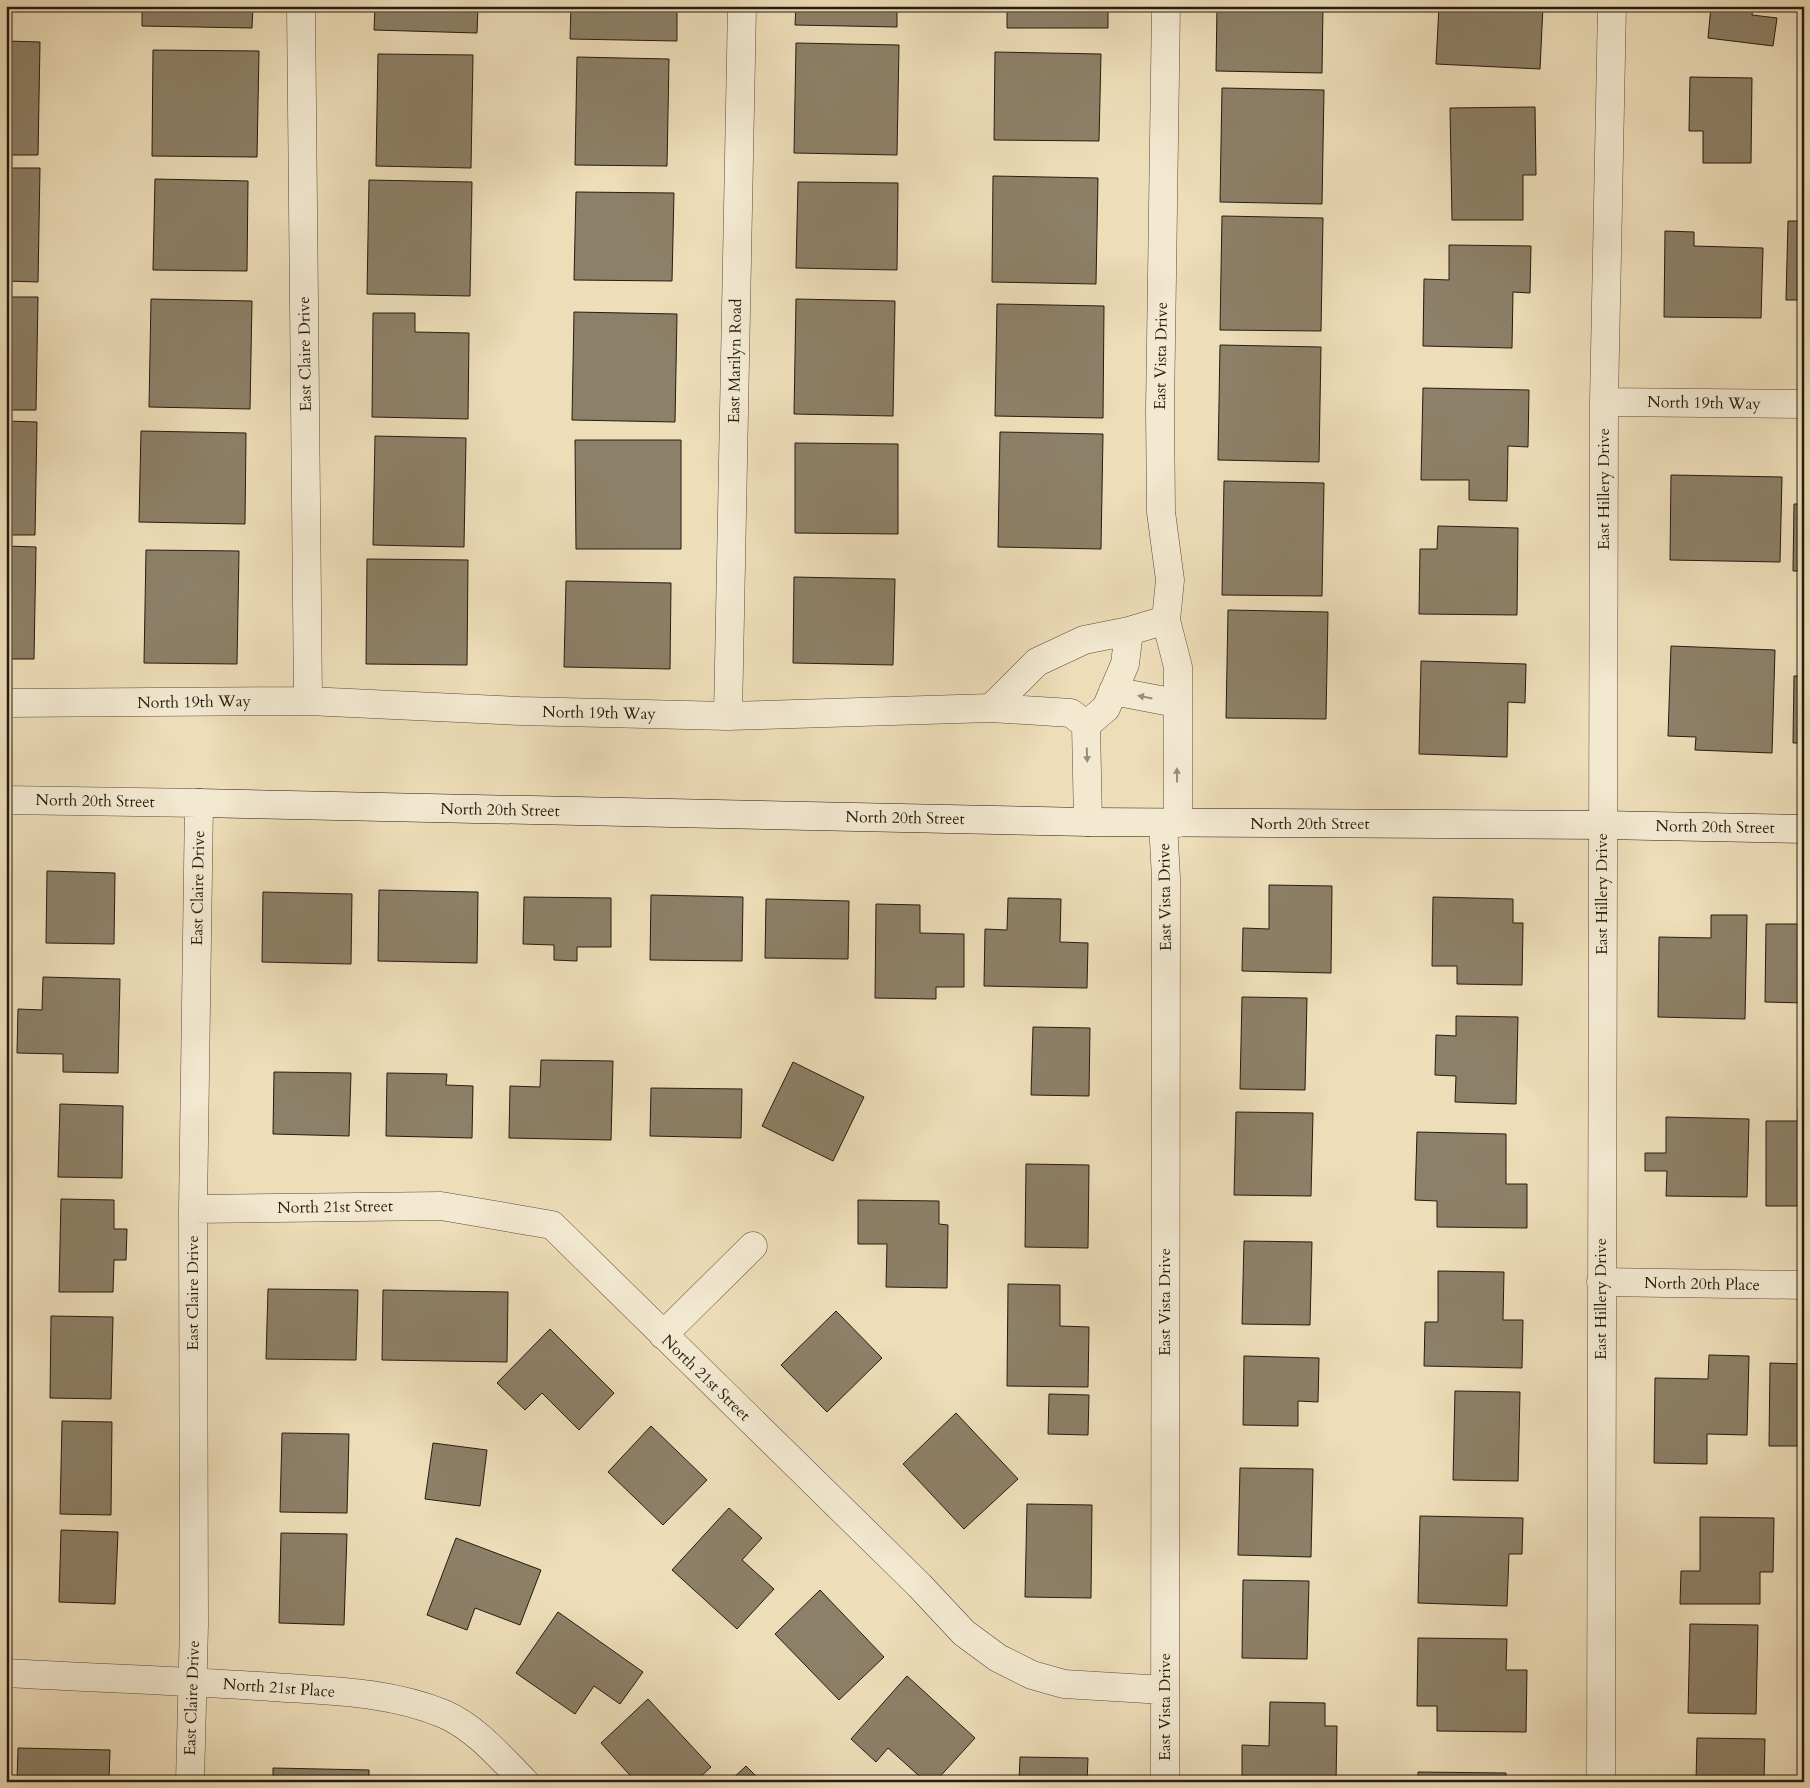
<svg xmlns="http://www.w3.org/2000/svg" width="1810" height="1788" viewBox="0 0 1810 1788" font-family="Cardo,serif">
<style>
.building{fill:#8d8068;stroke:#261c11}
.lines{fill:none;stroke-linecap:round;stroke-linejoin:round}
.street-casing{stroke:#584c3b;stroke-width:29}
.secondary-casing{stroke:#261c11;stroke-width:29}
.street{stroke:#f3e9d1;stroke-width:28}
.secondary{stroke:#f3e9d1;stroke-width:28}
.oneway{fill:#978d7b}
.labels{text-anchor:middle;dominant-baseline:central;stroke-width:4;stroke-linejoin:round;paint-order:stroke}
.street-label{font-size:16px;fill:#261c11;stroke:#f3e9d1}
</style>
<rect width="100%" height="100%" fill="#edddb8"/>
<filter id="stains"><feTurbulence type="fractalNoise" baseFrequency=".004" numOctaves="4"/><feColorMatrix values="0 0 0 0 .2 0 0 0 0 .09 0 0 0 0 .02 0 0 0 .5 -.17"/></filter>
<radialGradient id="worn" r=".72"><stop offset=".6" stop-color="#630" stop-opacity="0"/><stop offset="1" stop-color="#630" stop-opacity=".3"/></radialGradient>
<!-- building -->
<path class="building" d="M142,6H253L252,28L142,26Z
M375,6H478L477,33L374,30Z
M571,6H677V41L570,39Z
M796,6H897V27L795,25Z
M1007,6H1108V28H1007Z
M1217,6H1323L1322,73L1216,71Z
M1439,6H1543L1540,69L1436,64Z
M1711,6H1753L1752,15L1777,18L1773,46L1708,38Z
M6,41L40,42L38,155H6Z
M796,43L899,45L897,155L794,153Z
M153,50L259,51L257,157L152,156Z
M995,52L1101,54L1099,141L994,140Z
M378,54L473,55L471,168L376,166Z
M577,57L669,59L667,166L575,165Z
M1690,77L1752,78L1751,163H1703V131H1689Z
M1222,88L1324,90L1322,204L1220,202Z
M1535,107L1536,175H1523V220H1452L1450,108Z
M6,168H40L38,282L6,281Z
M993,176L1098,178L1096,284L992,282Z
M155,179L248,181L247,271L153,270Z
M369,180L472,182L470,296L367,294Z
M798,182L898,183L897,270L796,268Z
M576,192L674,193L672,281L574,280Z
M1222,216L1323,218L1321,331L1220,330Z
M1788,221H1804V300H1786Z
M1665,231L1694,232V246L1763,248L1761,318L1664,317Z
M1449,245L1531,246L1530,293L1513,292L1512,348L1423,346L1424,279L1449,280Z
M6,297H38L36,410H6Z
M151,299L252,301L250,409L149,407Z
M796,299L895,301L893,416L794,414Z
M997,304L1104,306L1103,418L995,416Z
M574,312L677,314L675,422L572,420Z
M373,313H415V332L469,333L468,419L372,417Z
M1220,345L1321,347L1319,462L1218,460Z
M1423,388L1529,390L1528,447L1508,446L1507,501L1469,500V480H1421Z
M6,421L37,422L35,535H6Z
M141,431L246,433L245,524L139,522Z
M1000,432L1103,434L1101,549L998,547Z
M375,436L466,438L464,547L373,545Z
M575,440H681V549H576Z
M795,443L898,444V534L795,533Z
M1671,475L1782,477L1780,562L1670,560Z
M1224,481L1324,483L1322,596L1222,595Z
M1794,504H1804V571H1793Z
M1438,526L1518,528L1517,615L1419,614L1420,549H1437Z
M6,546L36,547L34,659H6Z
M146,550L239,551L237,664L144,663Z
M367,559L468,560L467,665L366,664Z
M794,577L895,579L893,665L793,663Z
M566,581L671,583L670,669L564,667Z
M1228,610L1328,612L1326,719L1226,718Z
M1671,646L1775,650L1772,753L1695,750L1696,737L1668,736Z
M1421,661L1526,664L1525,703L1508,702L1507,757L1419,754Z
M1794,676H1804V743H1793Z
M47,871L115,873L114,944L46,943Z
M1269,885L1332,886L1331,973L1242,971L1243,928L1269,929Z
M379,890L478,892L477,963L378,961Z
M263,892L352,894L351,964L262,962Z
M651,895L743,897L742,961L650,960Z
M524,897L611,898V947H577V961L554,960V945L523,944Z
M1433,897L1513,899V923H1523L1522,985L1457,984V966H1432Z
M1008,898L1061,899L1060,942L1088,943L1087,988L984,986L985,929L1007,930Z
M766,899L849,901L848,959L765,958Z
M876,904L920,905V933L964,934V987H936V999L875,998Z
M1711,915H1747L1745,1019L1658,1017L1659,937L1711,938Z
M1766,924H1804V1003L1765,1002Z
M43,977L120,979L118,1073L63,1072V1054L17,1053L18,1009L42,1010Z
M1242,997L1307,998L1305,1090L1240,1089Z
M1456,1016L1518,1017L1516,1104L1455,1102L1456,1076L1435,1075L1436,1035L1456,1036Z
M1033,1027L1090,1028L1089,1096L1031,1095Z
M541,1060L613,1061L611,1140L509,1138L510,1086L540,1087Z
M793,1062L864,1097L833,1161L762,1126Z
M274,1072L351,1073L349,1136L273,1134Z
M387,1073L447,1074L446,1085L473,1086L472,1138L386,1136Z
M651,1088L742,1089L741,1138L650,1136Z
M60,1104L123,1106L122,1178L58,1177Z
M1798,1109H1804V1206H1766V1121H1798Z
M1236,1112L1313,1113L1311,1196L1234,1195Z
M1666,1117L1749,1119L1747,1197L1666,1196L1667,1171H1645V1153H1666Z
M1417,1132L1506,1134V1184H1527V1228L1437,1227V1201L1415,1200Z
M1026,1164L1089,1165L1088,1248L1025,1247Z
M61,1199L114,1200V1229H127L126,1260H114L113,1292H59Z
M858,1200L939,1201V1224L948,1225L947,1288L886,1287L887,1244H858Z
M1244,1241L1312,1242L1310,1325L1242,1324Z
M1438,1271L1504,1272L1503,1320H1523L1522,1368L1424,1366L1425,1322H1438Z
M1008,1284L1060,1285V1326L1089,1327L1088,1387L1007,1386Z
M268,1289L358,1290L356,1360L266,1359Z
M383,1290L508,1292L507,1362L382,1360Z
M836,1311L882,1358L827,1412L781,1365Z
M51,1316L113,1317L111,1399L50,1398Z
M550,1329L614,1393L579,1430L542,1393L525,1410L497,1383Z
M1709,1355L1749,1356L1747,1435L1707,1434V1464L1654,1463L1655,1378L1708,1379Z
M1244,1356L1319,1358L1318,1402L1298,1401V1426L1243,1425Z
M1770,1363L1804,1364V1446H1769Z
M1455,1391L1520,1392L1518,1481L1453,1480Z
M1049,1394L1089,1395L1088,1435L1048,1434Z
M956,1413L1018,1479L964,1529L903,1464Z
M62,1421L112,1422L111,1515L60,1514Z
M651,1426L707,1480L663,1525L608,1472Z
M282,1433L349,1434L347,1513L280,1512Z
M433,1443L487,1450L480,1506L425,1499Z
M1240,1468L1313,1469L1311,1557L1238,1555Z
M1027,1504L1092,1505L1091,1598L1025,1597Z
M729,1508L762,1538L742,1560L774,1589L737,1629L672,1570Z
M1420,1516L1523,1518L1522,1554H1509L1507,1606L1418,1603Z
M1700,1517L1774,1518L1773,1572H1760V1604H1680L1681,1571H1700Z
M61,1530L118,1532L115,1604L59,1602Z
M281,1533L347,1534L344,1625L279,1623Z
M456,1538L541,1570L520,1625L475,1608L467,1630L427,1615Z
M1243,1580L1309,1581L1307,1659L1242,1658Z
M820,1590L884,1657L839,1700L775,1634Z
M558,1612L643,1672L620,1704L594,1686L575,1714L516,1673Z
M1690,1624L1758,1625L1756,1714L1688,1713Z
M1418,1638L1507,1639L1506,1670H1527L1526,1732L1437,1731V1706H1417Z
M907,1676L975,1738L935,1782H926L888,1748L876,1762L851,1739Z
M648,1699L711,1767L695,1782H636L601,1743Z
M1270,1702L1325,1703V1726H1337L1336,1782H1242V1745L1269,1746Z
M1697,1738L1765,1739L1764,1782H1696Z
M18,1748L110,1750L109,1779H117V1782H17Z
M1020,1757L1088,1758L1087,1782H1019Z
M746,1766L762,1782H729Z
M273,1768L369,1770V1782H273Z
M1418,1772L1506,1773V1782H1418Z"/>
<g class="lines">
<!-- street casing -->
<g class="street-casing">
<path id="street" d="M301,6L308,701
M1166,6L1160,410L1161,512L1170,580L1166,620L1178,667V823
M1604,402L1804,404
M1113,691L1176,703
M6,703L308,701L520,711L728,716L991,708L1037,662L1084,640L1129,631L1166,620
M991,708L1071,713L1086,725L1088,822
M728,716L742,6
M1086,725L1106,708L1125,664L1129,631
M6,800L199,803L193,1209L194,1625L190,1782
M1163,823L1166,878L1165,1782
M193,1209L441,1206L552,1225L919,1585L964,1633L998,1658L1032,1675L1064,1684L1164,1690
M1601,1282L1804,1285
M663,1335L753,1246
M6,1673C95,1678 183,1681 272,1687C330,1691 389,1691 444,1714C476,1728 501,1758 525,1782
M1601,1782L1604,402L1612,6"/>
</g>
<!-- secondary casing -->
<g class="secondary-casing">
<path id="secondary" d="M199,803L1088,822L1602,825L1804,829"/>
</g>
<!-- street -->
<use href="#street" class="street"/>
<!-- secondary -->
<use href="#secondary" class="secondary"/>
</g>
<!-- one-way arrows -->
<defs><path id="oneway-solid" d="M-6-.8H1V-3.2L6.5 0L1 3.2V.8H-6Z" transform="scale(1.25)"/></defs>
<g class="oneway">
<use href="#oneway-solid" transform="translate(1145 697) rotate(-169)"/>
<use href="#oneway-solid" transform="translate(1087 755) rotate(88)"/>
<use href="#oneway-solid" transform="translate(1177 775) rotate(-91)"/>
</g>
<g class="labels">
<!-- street labels -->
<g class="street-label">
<text transform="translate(305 354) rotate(-91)">East Claire Drive</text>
<text transform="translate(1161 356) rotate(-89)">East Vista Drive</text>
<text transform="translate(735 361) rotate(-89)">East Marilyn Road</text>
<text transform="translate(1704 403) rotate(1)">North 19th Way</text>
<text transform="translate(1604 489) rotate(-90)">East Hillery Drive</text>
<text transform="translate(194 702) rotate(-1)">North 19th Way</text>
<text transform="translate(599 713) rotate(1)">North 19th Way</text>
<text transform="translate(95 801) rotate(1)">North 20th Street</text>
<text transform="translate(500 810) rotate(1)">North 20th Street</text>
<text transform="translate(905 818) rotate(1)">North 20th Street</text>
<text x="1310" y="824">North 20th Street</text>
<text transform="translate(1715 827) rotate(1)">North 20th Street</text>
<text transform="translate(198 888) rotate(-89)">East Claire Drive</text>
<text transform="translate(1602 894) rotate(-90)">East Hillery Drive</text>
<text transform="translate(1165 897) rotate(-91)">East Vista Drive</text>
<text transform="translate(335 1207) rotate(-1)">North 21st Street</text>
<text transform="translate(1702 1284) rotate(1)">North 20th Place</text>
<text transform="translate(193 1293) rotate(-90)">East Claire Drive</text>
<text transform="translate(1601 1299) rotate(-90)">East Hillery Drive</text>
<text transform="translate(1165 1302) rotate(-90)">East Vista Drive</text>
<text transform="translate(706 1378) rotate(44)">North 21st Street</text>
<text transform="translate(279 1688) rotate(4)">North 21st Place</text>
<text transform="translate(192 1698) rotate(-88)">East Claire Drive</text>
<text transform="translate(1165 1707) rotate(-90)">East Vista Drive</text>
</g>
</g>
<!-- margin -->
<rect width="1810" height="1788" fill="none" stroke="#edddb8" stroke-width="25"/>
<rect x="8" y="8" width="1795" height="1773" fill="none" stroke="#261c11" stroke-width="2.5"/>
<rect x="12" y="12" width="1785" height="1763" fill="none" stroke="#261c11"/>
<rect width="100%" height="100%" filter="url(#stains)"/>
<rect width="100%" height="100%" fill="url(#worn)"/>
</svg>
